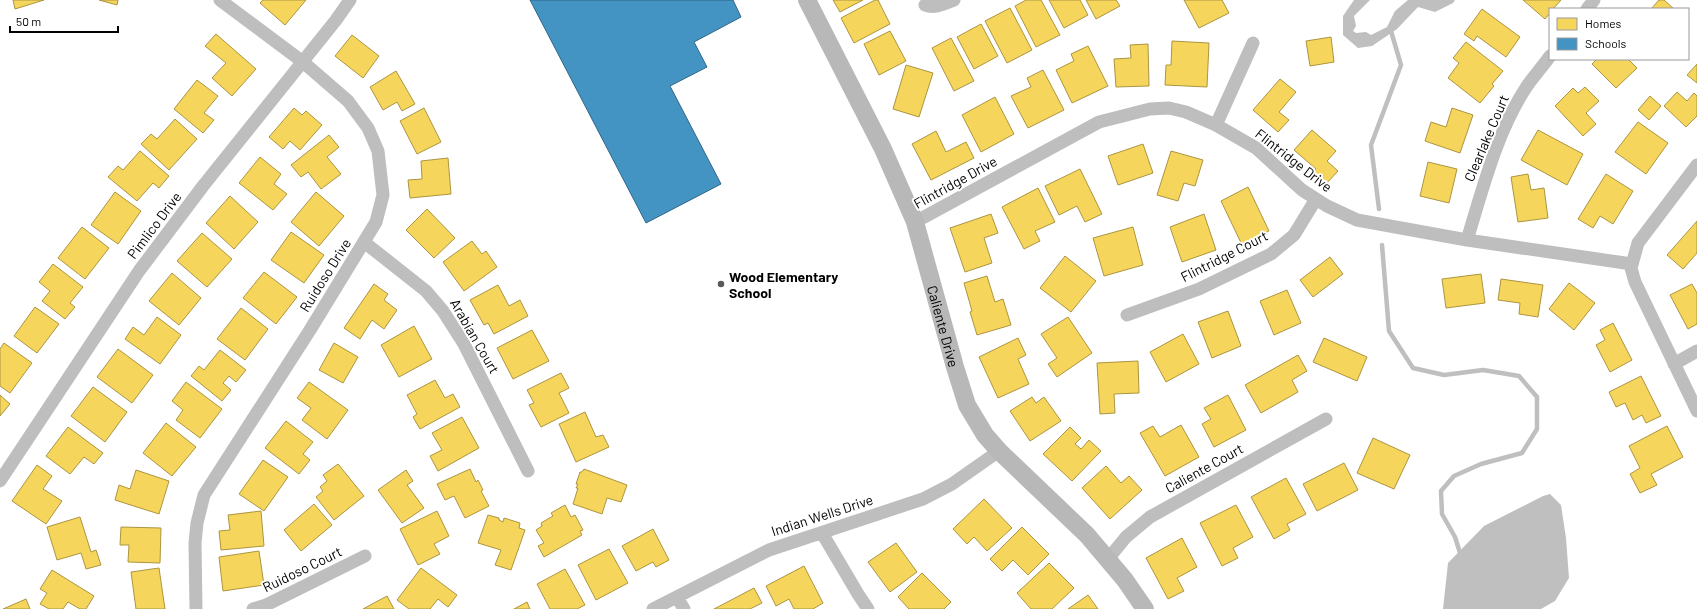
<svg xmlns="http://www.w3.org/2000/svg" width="1697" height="609" viewBox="0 0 1697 609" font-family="Barlow,sans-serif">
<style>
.water{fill:#bfbfbf}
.homes{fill:#f6d55c;stroke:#ac9540}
.schools{fill:#4393c3;stroke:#2f6788}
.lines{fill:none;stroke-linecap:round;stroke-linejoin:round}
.stream{stroke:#bfbfbf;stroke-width:4.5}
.street{stroke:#bebebe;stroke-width:13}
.secondary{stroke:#b8b8b8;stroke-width:18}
.poi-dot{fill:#595959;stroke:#fff;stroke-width:1.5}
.labels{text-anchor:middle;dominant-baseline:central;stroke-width:4;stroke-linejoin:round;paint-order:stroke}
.street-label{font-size:14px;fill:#000;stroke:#fff}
.poi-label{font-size:14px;font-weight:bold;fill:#000;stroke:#fff;text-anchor:start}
</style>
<rect width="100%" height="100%" fill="#fff"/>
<!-- water -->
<path class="water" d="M1354,0H1370L1354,16L1356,26L1353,31L1356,33L1366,32L1371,35L1387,27L1395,11L1408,0H1455L1453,3L1435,12L1418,7L1397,29L1372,46L1358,48L1343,35V16Z
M1550,494L1561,505L1566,538L1569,578L1555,601L1541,609H1443L1448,563L1484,526L1543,496Z"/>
<!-- homes -->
<path class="homes" d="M13,0H44L15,9Z
M99,0H118L117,5Z
M263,0H306L285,25L260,3Z
M833,0H863L840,12Z
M875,0H878L890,24L854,43L841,18Z
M1026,0H1041L1060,35L1036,47L1015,6Z
M1049,0H1080L1088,15L1064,28Z
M1086,0H1116L1120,6L1096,19Z
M1184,0H1222L1229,13L1199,28Z
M1523,0H1561L1553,9H1550V13L1545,19Z
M1659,0H1664L1674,9H1651Z
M1010,8L1032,50L1007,63L985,21Z
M1482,9L1520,37L1506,57L1477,36L1474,41L1464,34Z
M981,24L998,56L974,69L957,37Z
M890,31L906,61L879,75L864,44Z
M216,34L256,69L232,96L212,78L226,63L205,46Z
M352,35L379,56L363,78L335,56Z
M1331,37L1334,62L1310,66L1306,41Z
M951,38L974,81L954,91L932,48Z
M1172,41L1209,43L1207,87L1165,85L1166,65H1171Z
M1466,42L1503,71L1492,84L1494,86L1480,103L1448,78L1459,63L1453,58Z
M1148,44L1149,86L1116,87L1114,59L1131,58L1130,45Z
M1088,46L1108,86L1072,103L1056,70L1074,61L1071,54Z
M1597,59H1630L1629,60L1637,68L1616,88L1592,64Z
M1697,64V83L1687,75Z
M906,65L933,73L919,117L893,109Z
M1043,70L1064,110L1028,128L1011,96L1031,87L1027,78Z
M396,71L415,104L402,111L397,102L383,110L370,87Z
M1280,79L1296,92L1279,112L1289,120L1278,132L1253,110Z
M197,80L218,96L204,113L214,120L203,133L174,109Z
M1585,87L1599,101L1586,113L1596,124L1583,136L1555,106L1573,88L1578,93Z
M1677,92L1687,101L1694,93L1697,96V116L1686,127L1664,106Z
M1650,96L1661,106L1649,120L1638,110Z
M995,97L1014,134L981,152L962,115Z
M294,108L302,115L306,111L322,125L300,150L290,141L283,149L269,137Z
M424,108L441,142L417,154L400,121Z
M1452,108L1473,115L1460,153L1425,141L1431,122L1446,127Z
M175,119L197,139L169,170L141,144L151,134L157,139Z
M1638,122L1668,143L1646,174L1615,152Z
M1312,130L1336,151L1327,161L1338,171L1326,184L1313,172L1316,169L1294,150Z
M1538,130L1583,154L1567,185L1521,160Z
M936,131L946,152L966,142L974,158L931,180L912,144Z
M329,135L339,147L327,157L341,174L321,189L308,172L301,177L291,165Z
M1143,144L1153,173L1118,185L1108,156Z
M140,151L169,176L159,188L153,183L137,201L108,177L118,166L123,170Z
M1171,151L1203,160L1195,186L1184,183L1178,201L1157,195Z
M260,157L281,174L274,184L287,194L273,210L239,183Z
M448,158L451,194L410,198L408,180L422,179L421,161Z
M1428,162L1457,169L1449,203L1420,196Z
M1080,169L1102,214L1085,222L1077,206L1059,215L1045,186Z
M1528,174L1531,190L1544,188L1548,218L1518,222L1511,177Z
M1606,174L1633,191L1613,224L1600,216L1593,228L1578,219Z
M1248,187L1269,231L1242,245L1221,201Z
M1038,188L1055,222L1035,231L1040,241L1024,249L1002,207Z
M115,192L141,211L118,244L91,225Z
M316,192L344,216L319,246L291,222Z
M230,196L258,222L234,249L206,223Z
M427,209L455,238L434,258L406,230Z
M991,214L998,233L984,238L992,263L965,272L950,228Z
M1204,214L1216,250L1182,262L1170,227Z
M1697,221V253L1683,269L1667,255Z
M82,227L109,248L85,279L58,258Z
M1133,227L1143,265L1104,276L1093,238Z
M291,232L324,255L304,283L271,260Z
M202,233L232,259L207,287L177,261Z
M472,241L482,254L486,251L497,267L464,291L443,262Z
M1065,256L1096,281L1071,312L1040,288Z
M1330,257L1343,274L1313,297L1300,280Z
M53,264L83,287L70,303L75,307L65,319L42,301L50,291L39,282Z
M264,272L297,297L276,324L243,298Z
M172,273L201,298L179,325L149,301Z
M1481,274L1485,303L1446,308L1442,279Z
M987,276L995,302L1003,299L1011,325L977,335L970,312L972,311L964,283Z
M1501,279L1543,285L1538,317L1519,314L1520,303L1498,300Z
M1569,283L1595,303L1574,330L1549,309Z
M374,284L388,294L384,300L397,310L384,329L372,320L360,339L344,328Z
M1692,284L1697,293V324L1688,329L1670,295Z
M498,285L509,306L520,300L528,316L494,334L488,323L484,325L470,300Z
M1287,290L1301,323L1274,335L1260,301Z
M35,307L59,324L37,353L14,336Z
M241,308L268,329L245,360L217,339Z
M1228,311L1241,346L1212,358L1198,322Z
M157,317L181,335L160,364L125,339L133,327L144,335Z
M1068,317L1092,353L1057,377L1048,364L1057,358L1041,334Z
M1613,323L1632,360L1610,372L1596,345L1605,340L1600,330Z
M414,326L432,359L399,377L381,345Z
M532,330L549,361L513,379L497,348Z
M1183,334L1199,364L1166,382L1150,352Z
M1018,338L1026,355L1018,359L1029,384L998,398L979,357Z
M1324,338L1367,357L1357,381L1313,362Z
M4,343L32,363L10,393L0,386V349Z
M334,343L358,357L343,383L319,370Z
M118,349L153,375L132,403L97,377Z
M220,350L246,370L236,382L229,376L223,383L231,390L222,401L191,376L199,366L204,370Z
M1298,355L1307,371L1292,380L1298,392L1261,413L1245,385Z
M1138,361L1139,393L1114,394L1115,413L1100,414L1097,363Z
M561,373L569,388L559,393L569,413L541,427L529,405L534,403L527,390Z
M1641,376L1661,416L1646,423L1642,415L1633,420L1625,403L1616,407L1609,392Z
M435,380L445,398L453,394L460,407L420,429L413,417L417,414L407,395Z
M186,382L222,409L200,438L176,420L183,410L172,401Z
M309,382L348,410L327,439L302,420L311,408L297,398Z
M93,387L127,412L105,442L71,416Z
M0,395L10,404L0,416Z
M1228,395L1246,430L1214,447L1202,424L1211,419L1204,408Z
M1032,397L1036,403L1044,397L1061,421L1030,441L1010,411Z
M585,412L596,437L603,435L609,447L576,462L559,424Z
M462,417L479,448L438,471L430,456L442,450L432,433Z
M286,421L313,442L303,454L310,460L299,474L265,448Z
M166,423L196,447L172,476L143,453Z
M1181,425L1199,457L1165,476L1140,433L1153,426L1160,437Z
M1667,426L1683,457L1651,474L1657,485L1640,493L1630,474L1640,468L1629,446Z
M68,427L103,453L94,464L84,457L70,474L46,456Z
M1070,427L1081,438L1075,444L1081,449L1089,440L1101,451L1072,481L1043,454Z
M1373,438L1410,455L1394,489L1357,473Z
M263,460L288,477L264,511L239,494Z
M1344,463L1358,490L1317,511L1303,484Z
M338,464L364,496L334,520L316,497L323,491L320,487L327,481L323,475Z
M37,465L52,476L43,489L62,501L46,524L12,501Z
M1106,466L1121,483L1129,476L1142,490L1110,519L1082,488Z
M470,469L476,482L478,480L483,490L481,491L489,506L465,518L454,496L445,500L437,484Z
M584,469L627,485L621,502L607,498L602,514L573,504L578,488H576L578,484H576L580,472H582Z
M136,470L169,481L159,514L115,500L119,485L130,489Z
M406,470L413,481L407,485L424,508L402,523L378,490Z
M1286,478L1306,514L1287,524L1290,530L1274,539L1251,497Z
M984,499L1012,528L987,551L974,537L967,544L953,529Z
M314,504L332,525L301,551L284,530Z
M565,505L571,517L575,515L583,530L580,531L582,535L544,557L538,546L544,543L536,530L542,526L541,523L553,516L551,513Z
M1236,505L1253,537L1233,548L1238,558L1222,566L1200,523Z
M261,511L264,546L221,550L219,531L230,530L228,515Z
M437,511L449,536L434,544L440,554L418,565L400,529Z
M488,515L499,518V520L503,522L504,518L520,523L519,528L525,530L511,570L495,565L501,550L478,543Z
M80,517L91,552L96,550L101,565L86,569L81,553L57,560L47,527Z
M121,527L161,528L160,563L128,562L129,545H120Z
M1022,527L1049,554L1028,575L1013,560L1002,571L990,559Z
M653,529L669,560L656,567L653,562L636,571L622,546Z
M1182,538L1197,567L1177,578L1184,591L1168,599L1146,558Z
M896,543L917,572L890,592L868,562Z
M609,549L628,583L596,600L578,565Z
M259,551L264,585L223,591L219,557Z
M1049,563L1074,588L1052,609H1031L1017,593Z
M804,566L823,603L813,609H794L789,599L776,606L766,586Z
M159,568L165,609H136L131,572Z
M421,568L457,595L448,607L438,599L430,609H409L397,600Z
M565,569L585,605L577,609H550L537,584Z
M52,570L94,596L86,609H80L68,602L63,609H49L40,604L47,593L40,589Z
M922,573L951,602L944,609H909L898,597Z
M754,588L762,603L750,609H714Z
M1088,595L1098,609H1068Z
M387,596L394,609H363Z
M26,599L30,609H3Z
M527,602L530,609H514Z"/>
<!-- schools -->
<path class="schools" d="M530,0H733L741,17L694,42L707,67L670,86L721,184L646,223Z"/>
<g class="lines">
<!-- stream -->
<path class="stream" d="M1379,209L1371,145L1401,65L1391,31L1393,28
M1382,245L1389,331L1413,368L1444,375L1483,370L1519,376L1537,397V429L1522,453L1481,464L1454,476L1441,491L1442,514L1455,537L1461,556"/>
<!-- street -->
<path class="street" d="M925,5C935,9 944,4 954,0
M1587,9L1594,0
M1216,125L1253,43
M1697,165L1638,243L1631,268L1635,282L1697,411
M915,222L1099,122L1150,109L1169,108L1186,112L1216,125L1256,148L1302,190L1327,206L1357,220L1467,240L1632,264
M1467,240C1483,188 1497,131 1527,86C1534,76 1543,66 1550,56
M364,242L426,291L443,311L464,344L528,471
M1127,315L1199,289L1271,254L1294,235L1316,199
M1674,364L1697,351
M0,481L139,271L203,186L336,20L350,0
M822,533L858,594L868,609
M1108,559L1126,537L1150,517L1326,419
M677,597L684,609
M196,609L195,543L197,523L204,495L310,330L376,222L383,195L378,151L368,128L348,101L303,62L220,0
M253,609L266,605L365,556
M653,609L769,550L923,499L952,484L999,451"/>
<!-- secondary -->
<path class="secondary" id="s1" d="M807,0L883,149L915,222L955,367L967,405L985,435L999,451L1087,535L1125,580L1145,609"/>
</g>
<!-- markers -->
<circle class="poi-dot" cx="721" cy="284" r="4"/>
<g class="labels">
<!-- street labels -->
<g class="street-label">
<text transform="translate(1486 138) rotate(-67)">Clearlake Court</text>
<text transform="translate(1294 160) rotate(38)">Flintridge Drive</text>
<text transform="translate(955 182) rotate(-29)">Flintridge Drive</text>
<text transform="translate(154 225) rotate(-53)">Pimlico Drive</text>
<text transform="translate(1224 256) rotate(-27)">Flintridge Court</text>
<text transform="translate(325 275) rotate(-58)">Ruidoso Drive</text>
<text stroke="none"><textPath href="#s1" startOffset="355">Caliente Drive</textPath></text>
<text transform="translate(475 336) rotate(60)">Arabian Court</text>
<text transform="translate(1204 468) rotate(-29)">Caliente Court</text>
<text transform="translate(822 515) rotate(-18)">Indian Wells Drive</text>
<text transform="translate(302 569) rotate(-26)">Ruidoso Court</text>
</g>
<!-- poi labels -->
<g class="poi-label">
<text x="729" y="276">Wood Elementary<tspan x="729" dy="16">School</tspan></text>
</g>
</g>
<!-- legend -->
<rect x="1549" y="8" width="140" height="52" fill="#ffffff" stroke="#999999"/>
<rect x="1557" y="18" width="20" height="12" fill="#f6d55c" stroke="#999999"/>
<text x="1585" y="28" font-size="12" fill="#000000">Homes</text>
<rect x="1557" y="38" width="20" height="12" fill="#4393c3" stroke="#999999"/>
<text x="1585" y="48" font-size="12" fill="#000000">Schools</text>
<!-- scale -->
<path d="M10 26v6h108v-6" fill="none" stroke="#000000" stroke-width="2"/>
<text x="16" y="26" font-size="12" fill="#000000" stroke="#ffffff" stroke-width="3" paint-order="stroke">50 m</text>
</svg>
